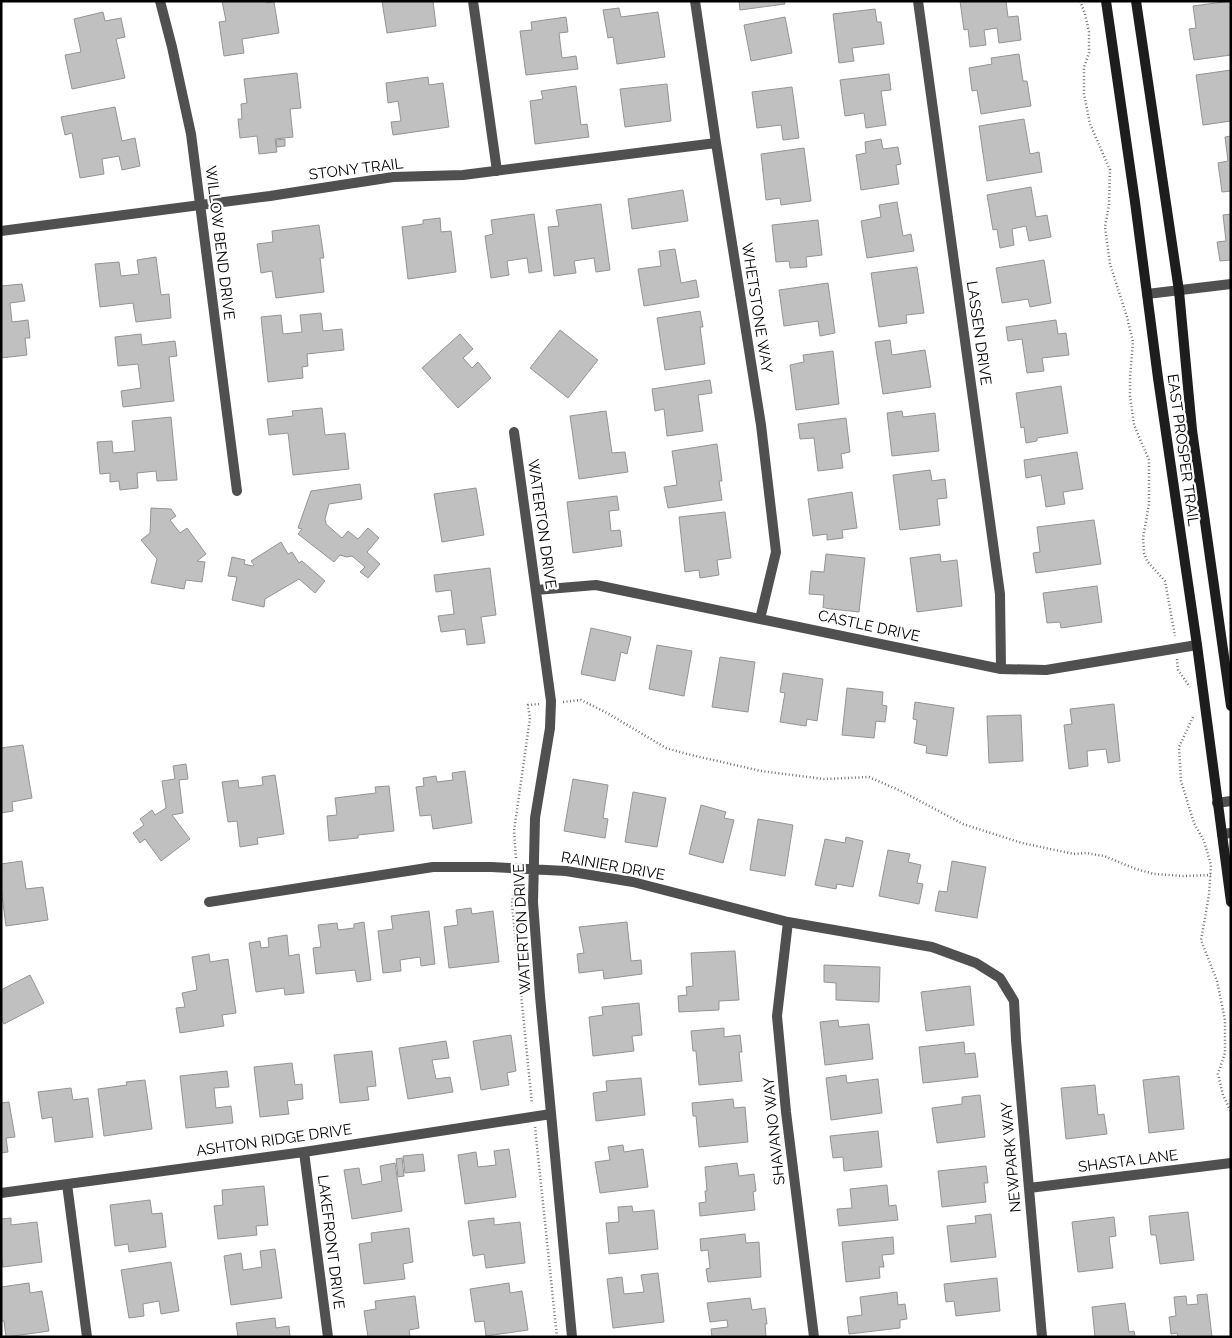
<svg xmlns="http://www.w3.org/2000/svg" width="1232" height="1338" viewBox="0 0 1232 1338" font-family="Raleway,sans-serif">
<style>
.building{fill:#c0c0c0;stroke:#949494}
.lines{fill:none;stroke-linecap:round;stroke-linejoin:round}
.path{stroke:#727272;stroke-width:2.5;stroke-dasharray:1 2.5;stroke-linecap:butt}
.minor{stroke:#505050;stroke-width:10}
.secondary{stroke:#1d1d1d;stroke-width:10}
.labels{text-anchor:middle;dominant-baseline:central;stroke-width:4.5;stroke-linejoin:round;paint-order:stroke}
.street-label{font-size:15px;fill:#000;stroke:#fff}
</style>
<rect width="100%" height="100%" fill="#fff"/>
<!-- building -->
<path class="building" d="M222,1H266V3L274,2L279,33L242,39L244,53L224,56L219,22L226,21Z
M382,1H433L436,26L387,33Z
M739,1H784L785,4L740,10Z
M960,1H1006L1008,17L1018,16L1021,40L999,43L997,28L984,30L986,45L970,47L968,29L964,30Z
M1231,1V55L1194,60L1189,29L1196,28L1193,6Z
M619,8L621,17L658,12L665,57L617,64L613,37L608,38L603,10Z
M875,9L877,22H881L884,44L852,48L854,61L839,63L833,14Z
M103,12L105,21L121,18L125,37L116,39L125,78L72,89L65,55L81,52L74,19Z
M566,17L568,32L559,33L562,58L576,56L578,69L526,75L520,31L532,30L531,22Z
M785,17L792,53L751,61L744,25Z
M1019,54L1023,81H1027L1031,106L981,114L977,90L972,91L969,68L992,64L991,58Z
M1231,70V121L1203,125L1196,75Z
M297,73L301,108L290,109L293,137L275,139L277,152L259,154L257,136L240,138L238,119H242L241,104L247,103L244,79Z
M889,74L891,90L881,91L886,125L866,128L864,113L845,116L840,80Z
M428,77L429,85L443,83L449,127L393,135L391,122L401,121L398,101L388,103L386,83Z
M667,84L671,121L625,127L620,89Z
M576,86L581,125L587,124L589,137L535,144L530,101L543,99L541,91Z
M792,87L799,138L783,140L781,125L757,128L752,92Z
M115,107L122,141L135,138L140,166L122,170L119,156L102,159L104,174L80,178L72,133L65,135L61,117Z
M1024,119L1030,154L1039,152L1042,172L987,181L979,126Z
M1231,136V191L1222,192L1218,163L1228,161L1225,137Z
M285,139V146L277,147L276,140Z
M881,139L883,149L898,147L901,164L896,165L899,184L861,190L856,155L866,153L865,142Z
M804,148L811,201L781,205L780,198L766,200L761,154Z
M1031,187L1036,217L1047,215L1051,237L1029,241L1026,226L1012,229L1014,245L1000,248L997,229L993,230L987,195Z
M683,190L688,221L632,229L628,199Z
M897,202L903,236L911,234L914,251L867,258L861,221L881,217L879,205Z
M601,204L610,270L596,272L594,258L574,261L576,273L554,276L548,227L559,226L556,210Z
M534,214L542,271L529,273L527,258L507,261L509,275L491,278L485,236L493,234L491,220Z
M1231,214V260L1220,261L1217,242L1226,241L1223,215Z
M440,218L441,232L451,231L456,272L408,279L402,227L423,224V220Z
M818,220L822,255L806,257L807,267L790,268L789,261L776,262L772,225Z
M319,225L324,258H320L324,292L276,298L272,271L261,273L257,244L273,242L272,231Z
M675,249L681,283L696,280L699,297L644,306L638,269L661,266L659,251Z
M156,257L161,295L169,294L171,318L136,322L133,303L100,307L95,264L119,262L121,276L139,274L137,260Z
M1044,260L1051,303L1030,307L1028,299L1002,303L996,268Z
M917,267L924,313L906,315L907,323L879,327L871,273Z
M828,283L835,333L820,336L818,321L784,326L779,290Z
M22,284L25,301L10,303L12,322L28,320L30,338H25L27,355L1,358V286Z
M700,311L703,327H700L705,364L665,370L657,318Z
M321,313L323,331L342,329L344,350L307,354L308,366L302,367L303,378L268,382L261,317L281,315L283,334L302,332L300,315Z
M1056,320L1058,334L1066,333L1069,355L1042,358L1044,371L1027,373L1022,339L1008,341L1006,327Z
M560,330L598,360L568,398L530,368Z
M141,334L142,345L175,341L177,356L169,357L174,401L123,407L121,391L141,388L138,364L118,366L115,337Z
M460,334L473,349L463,358L472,368L478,362L491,378L458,408L422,368Z
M890,340L892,355L925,350L931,387L883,394L875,342Z
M833,351L839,404L796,410L790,365L804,362L803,355Z
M710,380L712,393L698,395L703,431L667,436L664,409L655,411L652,389Z
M1061,386L1068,433L1037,438V441L1026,443L1024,427L1021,428L1016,393Z
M322,408L325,435L345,433L349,469L293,475L288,433L269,435L267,419L293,416L292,411Z
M606,411L612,453L625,452L628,472L579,479L570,416Z
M902,411L903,417L935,413L939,451L892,456L887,413Z
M171,417L177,480L157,481L156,471L137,473L138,488L120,490L119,481L110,482V473L100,474L97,442L112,441L113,453L135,451L132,421Z
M846,418L850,452L841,454L843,468L818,471L814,438L800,439L798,424Z
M717,444L722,481H719L722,500L668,508L664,487L677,485L672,451Z
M1077,452L1083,489L1063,492L1065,504L1046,507L1041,475L1026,478L1024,460Z
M930,470L932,481L945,479L947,498L937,499L940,525L900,530L893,475Z
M360,484L362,499L329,504L325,519L326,524L342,538L348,531L358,539L368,528L379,538L367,552L380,564L368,578L360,572L365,567L352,556L347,557L340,555L334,562L298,534L302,529L298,528L311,491Z
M476,488L484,535L442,542L434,494Z
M852,492L857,528L842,530L843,538L827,540V534L813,536L808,499Z
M617,496L619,510L609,511L611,531L620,530L622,546L573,553L567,502Z
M151,508L171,509L176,516L170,520L180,533L187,528L206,554L197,561L205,562L202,582L186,580L184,589L151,583L157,559L141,540L150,533Z
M725,512L731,558L717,560L719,575L700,578L699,570L685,572L679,517Z
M1094,520L1101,564L1036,573L1033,553L1040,552L1037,527Z
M281,542L288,554L292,552L299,563L302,561L325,581L315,593L299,579L265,599L264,607L232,600L237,577L228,576L232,557L245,560L244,564L252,566L254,565L251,561Z
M826,554L865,558L859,612L823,608L824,595L809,594L811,571L824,572Z
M940,554L941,562L957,560L962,606L917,612L910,558Z
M490,568L496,615L481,617L485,643L467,645L465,629L441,632L438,616L454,614L451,590L436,592L434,575Z
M1097,586L1102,622L1061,628L1060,622L1047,623L1043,593Z
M591,628L631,637L627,654L621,652L615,681L581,674Z
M657,645L692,651L684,696L649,689Z
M720,657L755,662L748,712L712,707Z
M783,673L823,679L817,721L807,719L806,726L780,722L785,693L780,692Z
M847,688L883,692L882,705L887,706L885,722L876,721L874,738L842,735Z
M915,702L954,708L947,756L926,753L927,746L914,743L917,720L913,719Z
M1114,704L1120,761L1108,763L1106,749L1087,751L1088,766L1069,769L1064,725L1072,724L1070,709Z
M1021,715L1023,761L989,763L987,716Z
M23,745L32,798L12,802L13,811L1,813V748Z
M186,764L188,779L179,780L183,813L172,815L190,839L161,861L145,839L140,843L133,833L144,825L140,819L152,810L155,815L166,808L162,781L175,779L173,766Z
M465,771L472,823L433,829L431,815L420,816L416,787L424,786L423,778L436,776L437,782L453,780L452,773Z
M275,775L284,834L257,838L258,844L240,847L237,821L228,822L222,782L238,780L239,788L263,785L262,777Z
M573,779L608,785L603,818L608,819L605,838L564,831Z
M389,786L394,831L358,835V838L329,841L327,816L337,815L335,798L376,793L375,787Z
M633,792L666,798L657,847L625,842Z
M701,805L726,812L724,818L734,820L723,863L689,854Z
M758,819L793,825L785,876L750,870Z
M846,837L863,841L853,887L837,884L836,889L815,885L825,839L845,843Z
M888,850L910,854L908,862L921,865L917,883L923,884L919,904L879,896Z
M22,861L26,889L43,887L48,920L6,926L1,888V864Z
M952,861L986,867L977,918L935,911L939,891L947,892Z
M471,908L472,914L493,911L499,962L449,968L444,927L458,925L456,910Z
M429,911L435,964L421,966L420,957L400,960L401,971L383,973L378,931L393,929L391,916Z
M364,922L371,980L357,982L355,970L316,974L313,948L321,947L318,925L337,923L338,930L354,928V924Z
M627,922L631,961L641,960L642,974L604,979L603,970L579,973L577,954L584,953L579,927Z
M287,935L289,956L299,954L304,993L285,995L284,988L256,992L249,943L260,941L261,948L269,947L268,938Z
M735,951L739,1000L719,1001V1010L679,1012L678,996L687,995L686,987L693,986L691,953Z
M209,954L210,962L228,959L236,1013L222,1015L224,1026L180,1033L176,1008L185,1007L182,993L197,990L192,957Z
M824,965L880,967L879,1002L836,1000V983L824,982Z
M30,975L44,1003L4,1024L1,1018V990Z
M970,986L974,1025L926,1031L921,992Z
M639,1003L642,1035L632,1036L634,1051L593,1056L589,1017L603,1015L602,1007Z
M838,1020L839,1027L869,1024L873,1059L825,1065L820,1022Z
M724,1028V1037L740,1035L742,1052H739L742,1081L699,1085L696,1051H693L691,1031Z
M511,1035L516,1071L507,1073L509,1085L481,1090L473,1041Z
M446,1041L449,1058L432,1060L436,1079L450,1077L453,1092L408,1099L399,1048Z
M964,1042L965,1054L975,1053L978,1077L923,1083L919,1047Z
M372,1051L376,1086L367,1087L369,1100L340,1103L334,1055Z
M292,1063L295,1085L302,1084L303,1099L287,1101L289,1114L260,1117L254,1067Z
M227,1071L229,1087L214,1088L216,1108L231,1106L233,1123L186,1128L180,1076Z
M846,1075L847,1083L878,1079L882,1113L831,1120L826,1078Z
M1179,1076L1184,1129L1149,1133L1143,1080Z
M641,1078L645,1115L596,1121L593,1093L607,1091L606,1081Z
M145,1080L152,1129L104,1136L98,1089L127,1085L126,1082Z
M1095,1085L1098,1115L1104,1114L1107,1134L1066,1139L1061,1088Z
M71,1088L73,1100L88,1098L93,1137L55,1142L52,1117L42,1119L38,1092Z
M980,1095L985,1137L937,1143L932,1108L962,1104V1097Z
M733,1099L734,1108L745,1107L748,1142L699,1147L696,1116H693L692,1103Z
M9,1102L15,1137L6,1138L8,1152L1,1153V1103Z
M878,1131L882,1167L844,1171L843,1157L833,1158L830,1136Z
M623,1145L624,1152L643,1149L648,1187L600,1193L595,1162L610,1160L608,1147Z
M509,1149L516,1197L465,1204L458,1155L476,1152L478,1167L496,1165L494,1151Z
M423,1154L425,1171L405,1173L403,1156Z
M402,1158L404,1176L398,1177L396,1159Z
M395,1163L402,1211L352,1219L344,1170L359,1168L362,1185L382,1181L380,1166Z
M737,1163L739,1176L754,1174L756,1191L753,1192L755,1210L700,1216L699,1203L706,1202L705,1191H707L705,1167Z
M986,1166L988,1183H984L986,1202L942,1207L938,1171Z
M887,1185L889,1206L896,1205L898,1220L839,1226L837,1209L852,1208L850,1189Z
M264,1186L268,1225L256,1226L257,1235L218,1239L214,1206L223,1205L222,1190Z
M150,1200L152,1214L162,1213L166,1247L129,1252L128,1244L115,1246L110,1205Z
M632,1206L633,1212L654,1210L658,1249L609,1254L606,1223L619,1222L618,1207Z
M1188,1212L1194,1260L1160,1264L1156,1235H1151L1149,1216Z
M991,1214L996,1257L951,1262L947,1226L976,1223L975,1216Z
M1114,1217L1116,1236L1109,1237L1113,1268L1078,1272L1072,1222Z
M11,1218V1225L37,1222L42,1262L3,1267L1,1254V1219Z
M494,1218V1225L520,1222L525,1263L486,1268L484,1254L473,1256L468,1221Z
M409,1228L413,1262L403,1264L405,1279L364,1284L359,1244L372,1242L371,1233Z
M745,1234L746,1243L759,1242L761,1277L708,1282L706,1269L710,1268L708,1250L701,1251L700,1239Z
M893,1237L894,1254L882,1255L884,1267H879L880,1278L846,1282L842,1242Z
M275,1249L282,1298L231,1305L224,1256L241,1253L243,1270L262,1267L260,1251Z
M171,1262L179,1311L161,1314L159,1301L143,1304L144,1316L129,1318L121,1270Z
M658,1273L664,1322L613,1328L607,1279L622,1277L624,1294L644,1292L641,1275Z
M997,1278L1000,1311L956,1316L954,1301L946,1302L944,1284Z
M29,1283L30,1293L42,1291L49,1331L6,1337L4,1321H1V1287Z
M509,1283L510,1293L522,1291L528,1330L486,1336L484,1321L475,1322L470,1289Z
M897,1292L898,1305L905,1304L907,1319L900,1320V1328L849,1334L847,1317L862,1315L860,1297Z
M1207,1294L1212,1337H1178L1177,1333L1171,1334L1169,1317L1176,1316L1174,1297L1186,1296L1187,1305L1198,1304L1197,1295Z
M415,1296L419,1328L409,1330L410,1337H368L364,1311L376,1309L375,1301Z
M750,1298L752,1310L765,1308L767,1324H765L766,1337H712L711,1329L728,1327L727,1320L710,1322L707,1303Z
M1125,1303L1129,1332L1134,1331L1135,1337H1095L1092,1307Z
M275,1318L276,1328L289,1326L290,1337H238L236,1323Z"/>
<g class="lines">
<!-- path -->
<path class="path" d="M1080,1L1085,14L1089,32V53L1084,67V94L1090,124L1110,170L1109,205L1105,227L1110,264L1127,317L1133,342L1130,377V396L1134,425L1149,460V504L1143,538L1144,553L1147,561L1165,581L1175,636
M1177,659L1178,670L1190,687
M563,702L581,700L607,713L666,748L687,754L761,771L824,779L869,777L901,791L963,824L1022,843L1074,854L1086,853L1104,856L1136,869L1154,874L1183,876L1211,875
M1193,717L1179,747L1181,781L1194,823L1204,841L1211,865L1209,895L1201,940L1217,981L1225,1020V1053L1218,1074L1223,1095L1231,1112
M516,858L514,831L530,718L528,705L540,704
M515,881L512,904L532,1104
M535,1127L557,1337"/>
<!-- minor -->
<path class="minor" d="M160,1L172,47L191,134L237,491
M473,1L497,171
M695,1L716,143L761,425L776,552L760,619
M918,1L1000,594L1001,669
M1,231L270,196L393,177L463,175L716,143
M1147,294L1231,284
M514,432L551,701L550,728L535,818L533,902L540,996L572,1337
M536,590L596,585L1001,669L1046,670L1197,645
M1217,803L1231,801
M1222,834L1231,833
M209,902L433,867H491L566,871L633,882L788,922L932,947L976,963L1000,978L1014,1001L1016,1040L1042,1337
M788,922L777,1016L786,1112L814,1337
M304,1152L328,1337
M67,1184L87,1337
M1029,1188L1231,1163
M1,1193L304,1152L551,1114"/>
<!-- secondary -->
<path class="secondary" d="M1106,1L1135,202L1158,378L1197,645L1231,902
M1136,1L1179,291L1192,430L1231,706"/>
</g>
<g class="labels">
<!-- street labels -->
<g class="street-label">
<text transform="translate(356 169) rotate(-7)">STONY TRAIL</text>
<text transform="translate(220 243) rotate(83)">WILLOW BEND DRIVE</text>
<text transform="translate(757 308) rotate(81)">WHETSTONE WAY</text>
<text transform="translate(979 333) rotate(82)">LASSEN DRIVE</text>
<text transform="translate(1183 450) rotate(82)">EAST PROSPER TRAIL</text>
<text transform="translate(542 524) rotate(82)">WATERTON DRIVE</text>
<text transform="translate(869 626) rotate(12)">CASTLE DRIVE</text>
<text transform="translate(613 866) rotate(10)">RAINIER DRIVE</text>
<text transform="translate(522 929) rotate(-93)">WATERTON DRIVE</text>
<text transform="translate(774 1131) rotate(-96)">SHAVANO WAY</text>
<text transform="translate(274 1140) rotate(-8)">ASHTON RIDGE DRIVE</text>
<text transform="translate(1011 1157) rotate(-95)">NEWPARK WAY</text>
<text transform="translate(1128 1161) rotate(-7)">SHASTA LANE</text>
<text transform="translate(331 1242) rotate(83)">LAKEFRONT DRIVE</text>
</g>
</g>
<!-- border -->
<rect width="1232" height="1338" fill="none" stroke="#000000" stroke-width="5"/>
</svg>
